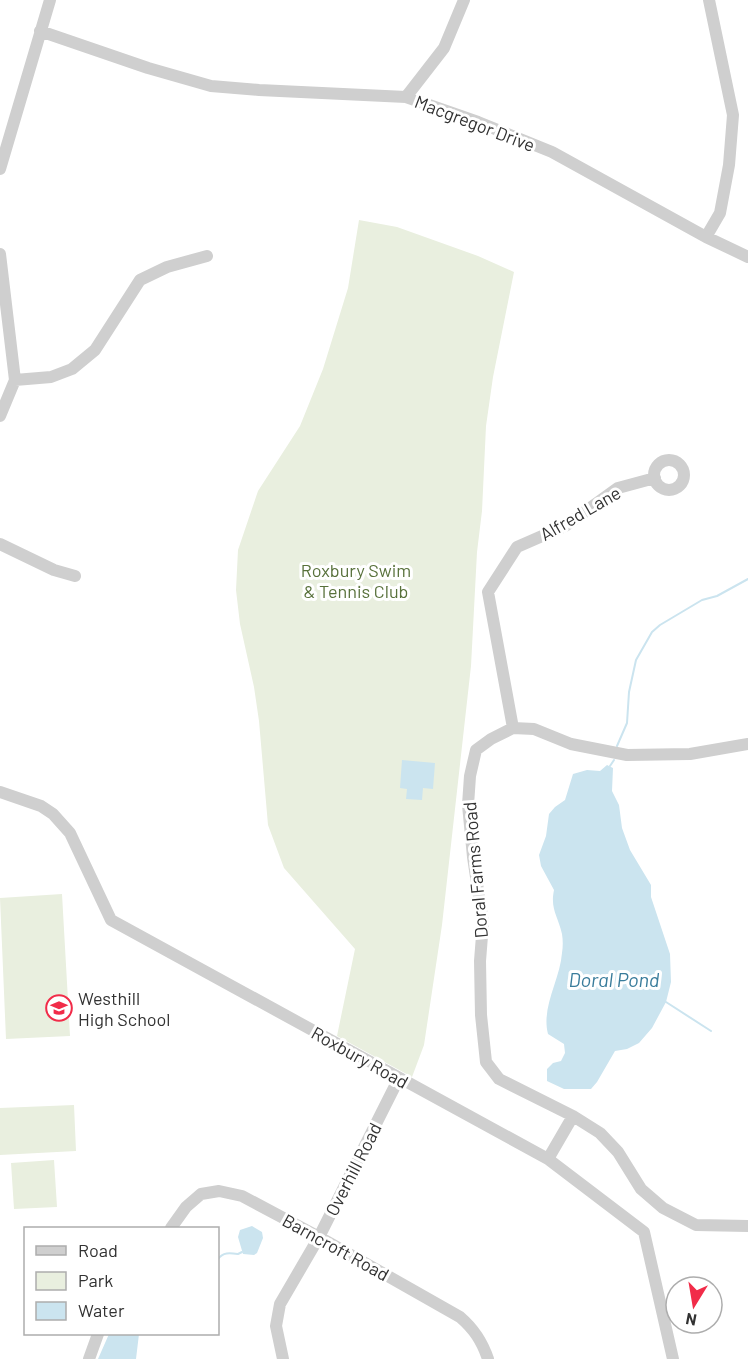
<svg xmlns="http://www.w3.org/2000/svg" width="748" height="1359" viewBox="0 0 748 1359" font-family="Barlow,sans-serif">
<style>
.green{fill:#e9efdf}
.water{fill:#cbe4ef}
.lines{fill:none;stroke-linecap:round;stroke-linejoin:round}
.stream{stroke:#cbe4ef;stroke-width:2}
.minor{stroke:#cfcfcf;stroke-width:12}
.labels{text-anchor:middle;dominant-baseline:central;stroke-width:6;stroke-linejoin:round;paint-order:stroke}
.street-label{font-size:18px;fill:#323232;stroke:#fff}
.park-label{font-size:18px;fill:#58713b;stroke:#fff}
.poi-label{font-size:18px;fill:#323232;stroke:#fff;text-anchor:start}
.water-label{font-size:20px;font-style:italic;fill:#397c9b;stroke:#fff}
</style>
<rect width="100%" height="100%" fill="#fff"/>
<!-- green -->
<path class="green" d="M359,220L397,227L478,256L514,272L493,377L486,426L482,511L477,552L471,666L442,925L424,1045L412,1077L337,1036L355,949L284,868L268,825L259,721L254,687L240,624L236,590L238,550L258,491L300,426L323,369L348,288Z
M62,894L70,1036L6,1039L0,898Z
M74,1105L76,1151L0,1155V1108Z
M54,1160L57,1207L14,1209L11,1163Z"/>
<!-- water -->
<path class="water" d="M402,760L435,763L433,789L423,788L422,800L406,799L407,789L400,788Z
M607,765L613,768L612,791L619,805L622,828L630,850L651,885V897L670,954L671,982L666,1002L652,1028L639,1043L627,1049L615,1051L597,1082L591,1089H564L547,1081V1069L553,1063L561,1061L565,1053L564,1044L548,1034C541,1007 560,980 562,953C563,947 563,940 562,934C558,916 550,909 554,890L541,866L539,855L546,836L549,814L555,807L565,800L573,774L587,770L600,771Z
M252,1226L262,1232L263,1238L257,1253L254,1255L243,1254L238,1237L240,1230Z
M109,1334H139L136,1359H98Z"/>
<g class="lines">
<!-- stream -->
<path class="stream" d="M617,746L627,723L629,692L636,660L652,632L660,625L702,600L717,596L748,579
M610,766L614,760
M666,1002L711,1031
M218,1259C223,1252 230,1253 238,1254L242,1252"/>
<!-- minor -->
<path class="minor" d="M40,31L148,68L211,86L259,90L406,97L478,122L552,152L706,237L748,257
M406,97L444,48L464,0
M0,169L50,0
M706,237L720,213L729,165L733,115L709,0
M0,254L15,380L0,416
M15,380L51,377L72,369L95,350L140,280L167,267L207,256
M654 475a15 15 0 1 1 30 0a15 15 0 1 1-30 0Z
M0,544L54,570L75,576
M513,728L488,592L517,547L565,526L618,488L655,478
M748,744L690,754L627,755L571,744L534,729L513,728L491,739L476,750L470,776L468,805L473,857L483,923L480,961L481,1015L486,1062L499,1079L573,1116L600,1133L618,1152L641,1189L663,1208L696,1225L748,1226
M0,792L41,806L53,814L70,833L111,920L548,1159L644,1232L673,1359
M548,1159L573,1116
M171,1228L186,1207L201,1194L219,1191L242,1196L319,1237L460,1317C474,1329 482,1341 488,1359
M89,1359L98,1334
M283,1359L276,1326L280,1304L319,1237L399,1078"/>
</g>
<!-- icons -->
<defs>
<g id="school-ring" transform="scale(1.35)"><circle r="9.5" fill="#fff" stroke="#f12c49" stroke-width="1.5"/><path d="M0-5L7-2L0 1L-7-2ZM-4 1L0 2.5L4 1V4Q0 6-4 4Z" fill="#f12c49"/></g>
</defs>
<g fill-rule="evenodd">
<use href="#school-ring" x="59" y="1008"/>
</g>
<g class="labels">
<!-- street labels -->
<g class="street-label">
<text transform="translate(475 123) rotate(21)">Macgregor Drive</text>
<text transform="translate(580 513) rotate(-30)">Alfred Lane</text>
<text transform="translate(475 870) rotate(-95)">Doral Farms Road</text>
<text transform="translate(360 1057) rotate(29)">Roxbury Road</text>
<text transform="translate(353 1169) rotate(-63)">Overhill Road</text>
<text transform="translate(336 1247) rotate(29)">Barncroft Road</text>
</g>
<!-- park labels -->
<g class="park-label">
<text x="356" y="570">Roxbury Swim<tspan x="356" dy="21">&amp; Tennis Club</tspan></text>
</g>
<!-- poi labels -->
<g class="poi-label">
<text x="78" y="998">Westhill<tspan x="78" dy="21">High School</tspan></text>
</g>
<!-- water labels -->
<g class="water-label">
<text x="614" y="979">Doral Pond</text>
</g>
</g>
<!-- legend -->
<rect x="24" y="1227" width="195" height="108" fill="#ffffff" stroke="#adadad" stroke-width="1.5"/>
<rect x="36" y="1246" width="30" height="9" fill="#cfcfcf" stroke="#adadad" stroke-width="1.5"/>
<text x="78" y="1257" font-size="18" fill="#323232">Road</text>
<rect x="36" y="1272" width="30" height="18" fill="#e9efdf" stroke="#adadad" stroke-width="1.5"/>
<text x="78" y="1287" font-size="18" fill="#323232">Park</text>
<rect x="36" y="1302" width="30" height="18" fill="#cbe4ef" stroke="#adadad" stroke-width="1.5"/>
<text x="78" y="1317" font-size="18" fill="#323232">Water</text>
<!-- north arrow -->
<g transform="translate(694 1305) rotate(191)"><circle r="28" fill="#ffffff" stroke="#adadad" stroke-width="1.5"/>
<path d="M0-4.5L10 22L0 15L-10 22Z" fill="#f12c49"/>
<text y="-9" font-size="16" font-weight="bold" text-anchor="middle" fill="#323232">N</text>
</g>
</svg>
